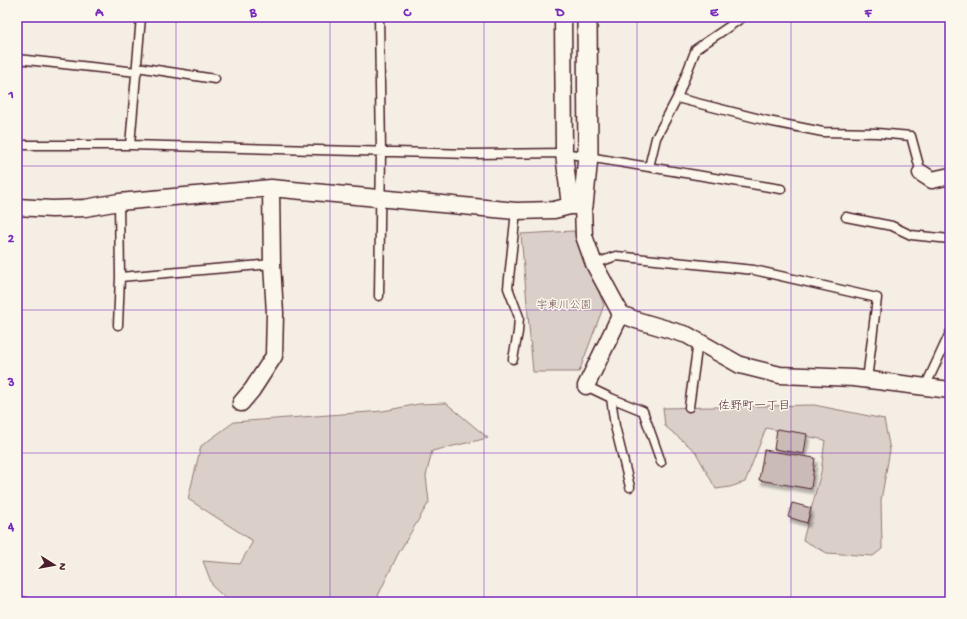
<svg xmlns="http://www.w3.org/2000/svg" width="967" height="619" viewBox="0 0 967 619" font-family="'Gochi Hand','Klee One',sans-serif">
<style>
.green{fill:#dbd0c9;stroke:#92787a}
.building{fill:#cabbb6;stroke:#4a1f2b;filter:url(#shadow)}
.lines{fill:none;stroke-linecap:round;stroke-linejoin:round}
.service-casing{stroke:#4a1f2b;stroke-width:11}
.minor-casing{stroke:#4a1f2b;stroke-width:19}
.tertiary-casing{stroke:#4a1f2b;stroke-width:22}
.service{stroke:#fbf7ec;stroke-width:8}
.minor{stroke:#fbf7ec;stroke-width:16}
.tertiary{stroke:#fbf7ec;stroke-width:19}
.grid{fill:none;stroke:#7b2cbf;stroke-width:1;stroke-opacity:0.55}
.labels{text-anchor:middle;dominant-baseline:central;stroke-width:3;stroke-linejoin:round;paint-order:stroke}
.park-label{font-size:11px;fill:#6e4b52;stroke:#fbf7ec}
.neighbourhood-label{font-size:12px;fill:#4a1f2b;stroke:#fbf7ec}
.neatline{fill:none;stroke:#7b2cbf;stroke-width:1.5}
.grid-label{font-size:13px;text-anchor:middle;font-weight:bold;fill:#7b2cbf}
</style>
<defs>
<filter id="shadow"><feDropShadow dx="2.5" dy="4.5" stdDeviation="1" flood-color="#0004"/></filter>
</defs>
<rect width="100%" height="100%" fill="#f4eee4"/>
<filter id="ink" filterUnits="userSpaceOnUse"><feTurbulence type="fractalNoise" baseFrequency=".025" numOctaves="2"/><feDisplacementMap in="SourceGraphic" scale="8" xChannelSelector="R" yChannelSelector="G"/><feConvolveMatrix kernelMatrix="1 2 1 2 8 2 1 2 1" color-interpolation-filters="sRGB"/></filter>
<g filter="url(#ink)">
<!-- green -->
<path class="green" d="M574,231L604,305L579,372H533L521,234Z
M446,403L488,438L432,451L426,476L429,502L398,554L375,602H230L213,587L203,561L240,564L253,541L188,499L201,446L234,422L383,411L419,404Z
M814,405L884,419L890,450L881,500L882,549L873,556L827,553L803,540L821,472L825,440L766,428L745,482L730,487L716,489L695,451L665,426L663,408Z"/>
<!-- building -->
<path class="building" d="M777,429L807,434L804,454L774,449Z
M764,450L815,458L811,489L759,480Z
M792,503L811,508L807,523L788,517Z"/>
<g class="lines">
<!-- service casing -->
<g class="service-casing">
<path id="service" d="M379,17L381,152L379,296
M17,59L137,72
M137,67L215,79
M677,98L768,121L823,132L877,133L911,136L921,173
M17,145H130L472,154L564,153L781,189
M130,145L141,17
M649,167L656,138L677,98L696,49L743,17
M846,217L892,226L911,235L950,239
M594,264L616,256L754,270L877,298L867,380
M120,277L272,264
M118,325L120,277L119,202
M513,359L518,332L519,317L508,288L516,211
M586,386L611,398L643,411L661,462
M925,387L950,333
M611,398L615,426L630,487
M689,407L698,342
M17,600L26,602"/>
</g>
<!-- minor casing -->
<g class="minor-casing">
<path id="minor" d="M563,17L564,153L570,206
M921,173L932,180L950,176
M17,207L52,209L85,208L119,202L271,188L516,211L554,210L570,206H583L584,236L594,264L621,314L636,320L687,335L740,365L780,375L854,378L950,390
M586,386L621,314
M241,403L252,390L274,356L275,313L272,264L271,188"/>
</g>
<!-- tertiary casing -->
<g class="tertiary-casing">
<path id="tertiary" d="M583,206L588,157L587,17"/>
</g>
<!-- service -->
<use href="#service" class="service"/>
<!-- minor -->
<use href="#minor" class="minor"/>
<!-- tertiary -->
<use href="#tertiary" class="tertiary"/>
</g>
</g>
<!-- grid -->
<path class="grid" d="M176,17V602M330,17V602M484,17V602M637,17V602M791,17V602M17,166H950M17,310H950M17,453H950"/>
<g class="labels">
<!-- park labels -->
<g class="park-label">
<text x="564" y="306">宇東川公園</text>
</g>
<!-- neighbourhood labels -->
<g class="neighbourhood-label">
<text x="754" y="407">佐野町一丁目</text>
</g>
</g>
<!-- margin -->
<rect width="967" height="619" fill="none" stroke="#fbf7ec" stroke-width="44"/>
<!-- north arrow -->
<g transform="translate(54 565) rotate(101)" stroke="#fbf7ec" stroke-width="3" paint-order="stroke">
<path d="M0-3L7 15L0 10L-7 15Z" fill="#4a1f2b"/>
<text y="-6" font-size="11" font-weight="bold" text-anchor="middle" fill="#4a1f2b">N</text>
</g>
<rect x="22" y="22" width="923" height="575" class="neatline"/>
<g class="grid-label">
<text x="99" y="16">A</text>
<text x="253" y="16">B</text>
<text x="407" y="16">C</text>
<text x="560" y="16">D</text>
<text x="714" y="16">E</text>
<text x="868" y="16">F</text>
<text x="11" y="98">1</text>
<text x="11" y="242">2</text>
<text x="11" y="386">3</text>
<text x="11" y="530">4</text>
</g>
</svg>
